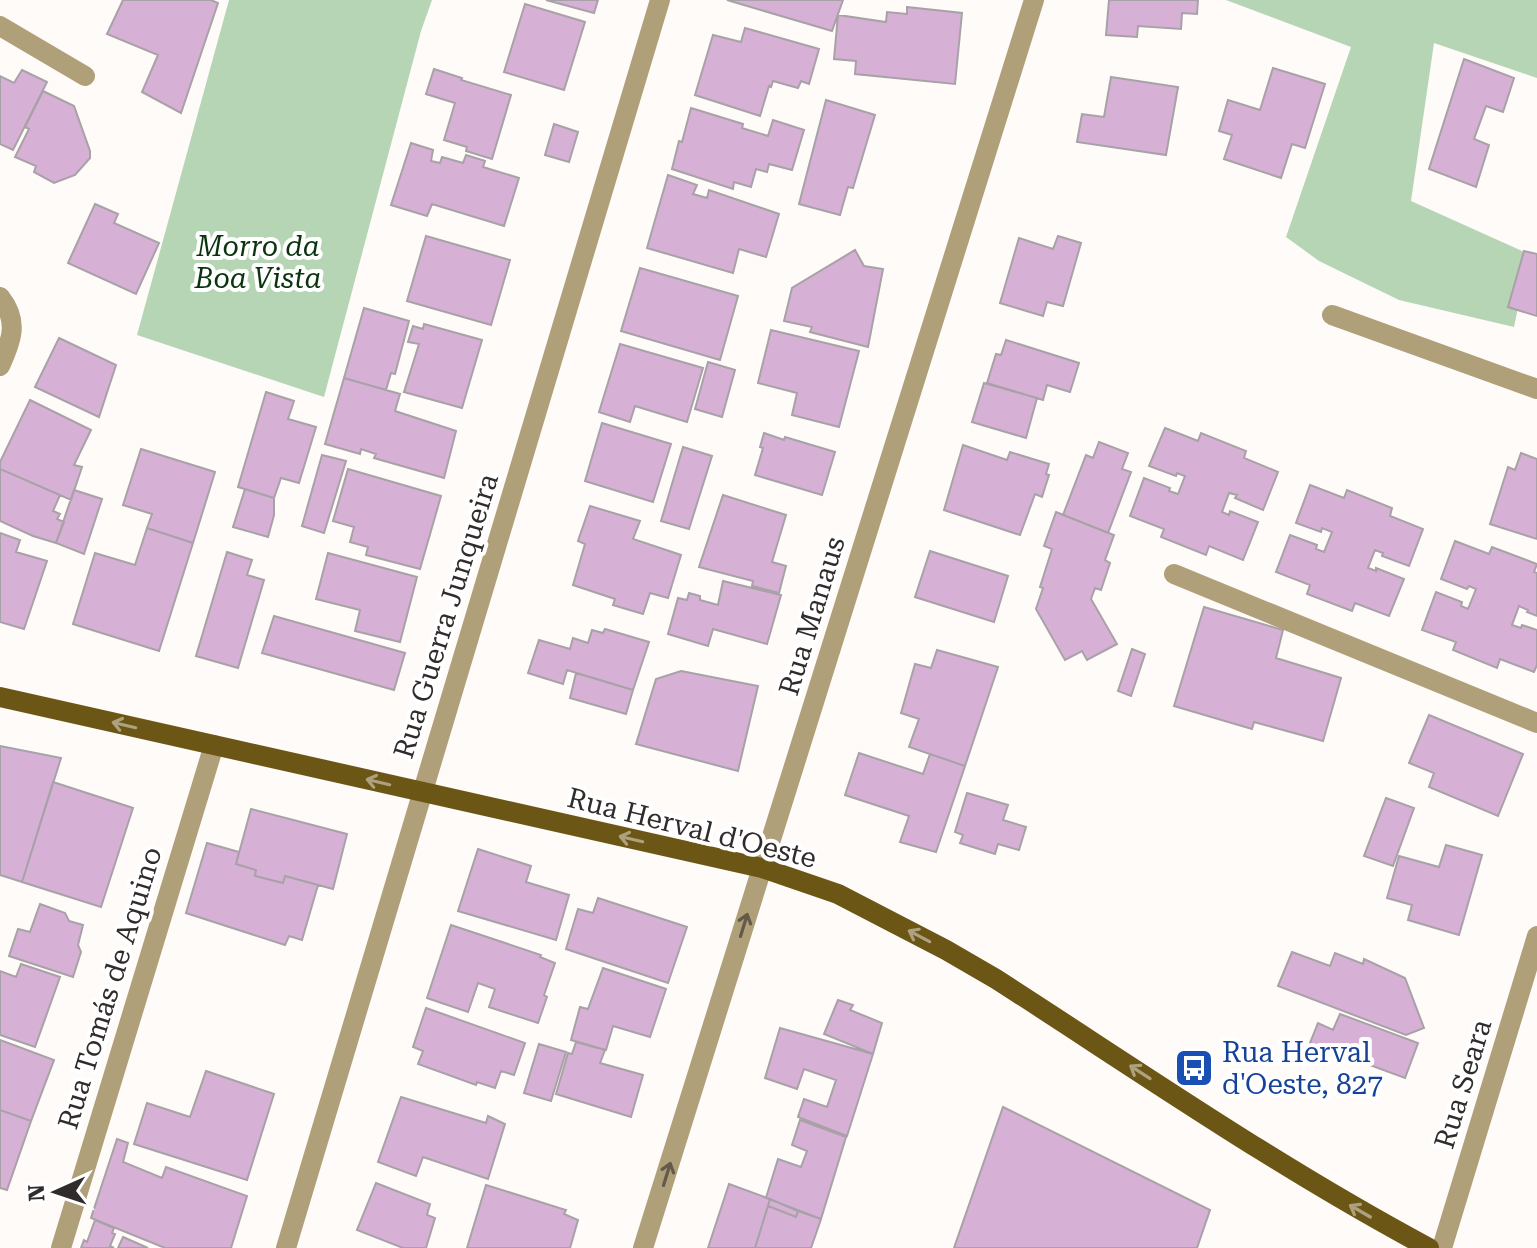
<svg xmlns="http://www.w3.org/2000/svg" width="1537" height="1248" viewBox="0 0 1537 1248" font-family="'Roboto Serif',serif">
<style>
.green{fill:#b6d5b5}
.building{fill:#d7b1d5;stroke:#a8a1a7;stroke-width:2}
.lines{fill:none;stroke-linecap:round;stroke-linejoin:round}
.street{stroke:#b0a079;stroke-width:20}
.primary{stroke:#6c5615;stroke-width:20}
.oneway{stroke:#aea27e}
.oneway2{stroke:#635a4a}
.labels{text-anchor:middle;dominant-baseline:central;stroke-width:8;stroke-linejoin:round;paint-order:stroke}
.park-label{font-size:28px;font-style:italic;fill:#0b330f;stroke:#fff}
.street-label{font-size:28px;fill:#302c2b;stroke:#fff}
.transit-label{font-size:28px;fill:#164399;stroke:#fff;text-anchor:start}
</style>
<rect width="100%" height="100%" fill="#fefbf9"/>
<!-- green -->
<path class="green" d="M229,0H432L421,31L324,397L137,335Z
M1226,0H1537V78L1434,43L1411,201L1529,254L1514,327L1399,300L1319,261L1286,237L1351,47Z"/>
<!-- building -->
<path class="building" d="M123,0H211L218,3L181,113L142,92L158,55L107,34Z
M546,0H598L594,13Z
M727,0H843L832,31Z
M1109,0H1198L1197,14L1182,13L1181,29L1138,26L1137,37L1106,35Z
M525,4L585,22L564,90L504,72Z
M907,7L962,13L955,84L855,74L856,61L834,59L838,15L886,22L887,12L907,14Z
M745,28L819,49L809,84L801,81L798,88L773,81L771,87L769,86L760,116L695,95L713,35L741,42Z
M1464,59L1514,78L1503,112L1486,106L1474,139L1489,145L1476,187L1429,169Z
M1273,68L1325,84L1305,148L1292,144L1281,178L1224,159L1232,135L1219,131L1228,100L1260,110Z
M434,69L462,78L461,80L511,95L492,159L466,151L467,147L444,140L455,103L426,94Z
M22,70L47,82L13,150L0,144V76L14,83Z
M1111,77L1178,87L1166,155L1077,142L1082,114L1104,117Z
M43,91L74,106L90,151V158L75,175L54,183L34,172L36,166L15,157L29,129L25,127Z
M826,100L875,115L853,188L848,187L840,215L799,204Z
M691,108L743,124L742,128L768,136L773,120L804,130L792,170L769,164L767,172L756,169L751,187L734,182L733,189L672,169L679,141L682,142Z
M554,124L578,132L569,162L545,155Z
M411,143L433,150L431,161L440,163L442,157L463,163L466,155L485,161L483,167L519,178L504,226L432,204L427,216L391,205Z
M668,175L697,185L693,194L707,198L709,190L779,214L766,257L739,249L733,273L647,248Z
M95,204L118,214L114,223L159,243L136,294L68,263Z
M426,236L510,260L491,325L407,301Z
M1058,236L1081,243L1063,306L1047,302L1043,316L1000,303L1019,238L1053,249Z
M855,250L864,266L883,269L868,347L810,332L812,327L784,321L792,288Z
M1524,251L1537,254V316L1508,307Z
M640,268L738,296L720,360L621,331Z
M364,308L409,321L395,374L391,373L386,390L344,378Z
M424,324L482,340L462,408L404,392L419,344L408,342L413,326L423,329Z
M771,330L859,351L839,427L792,415L797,393L758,383Z
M59,338L116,365L99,417L35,387Z
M1006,340L1079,363L1070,392L1047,385L1043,400L987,383L996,354L1001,355Z
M620,344L703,368L687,422L635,406L630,422L599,412Z
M708,362L735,370L722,417L695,409Z
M344,378L400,394L395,411L456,431L444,478L374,458L376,454L361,449L360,454L325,444Z
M984,383L1037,398L1026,438L972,422Z
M266,392L294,401L288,419L316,427L299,483L281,478L274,498L238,487Z
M30,400L91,430L74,465L82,467L71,500L0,469V462Z
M602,423L671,444L653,502L585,481Z
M1165,428L1198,441L1201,433L1246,451L1244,458L1278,472L1263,510L1235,498L1237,495L1229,493L1222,512L1229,515L1230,511L1258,522L1243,560L1209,546L1206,555L1161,537L1164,529L1130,516L1144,478L1170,488L1169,491L1178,494L1185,476L1177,473L1176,476L1149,466Z
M764,433L784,440L785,437L835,452L822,495L755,475L763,448L760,447Z
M1099,442L1128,453L1122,469L1131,472L1108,533L1063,515L1086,455L1093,458Z
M963,445L1007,460L1010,452L1049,464L1046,474L1049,475L1042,497L1035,494L1020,535L944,510Z
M683,447L712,456L689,529L661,521Z
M141,449L215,472L193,543L147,528L152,514L123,505Z
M1521,453L1537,459V539L1490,524L1508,467L1515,470Z
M322,455L346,461L324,533L302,526Z
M0,469L60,495L53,511L60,514L57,519L64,522L56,543L33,536L0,521Z
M348,469L441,496L420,569L366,555L368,547L350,542L354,527L333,521Z
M1310,485L1344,498L1347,490L1392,508L1390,516L1423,529L1409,566L1382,556L1383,553L1375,550L1368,568L1376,571V568L1404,579L1389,616L1355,603L1352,611L1307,594L1310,585L1276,572L1290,535L1317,545L1316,549L1324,552L1332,532L1322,528L1321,532L1296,523Z
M245,489L274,498V515L268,537L233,527Z
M74,490L102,499L84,554L56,543Z
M723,495L786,515L772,562L786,566L779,593L752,586L753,581L699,567Z
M590,506L640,521L633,539L681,555L668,598L650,593L643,614L613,605L615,599L573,585L585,544L578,541Z
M1056,512L1114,535L1105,560L1110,563L1101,590L1095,588L1091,599L1117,644L1087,660L1082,651L1065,660L1036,609L1043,588L1040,587L1052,549L1044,546Z
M147,528L193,543L159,651L73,624L95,553L135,565Z
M0,533L20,540L16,552L47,561L24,629L0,622Z
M1455,541L1489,554L1492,547L1537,564L1534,572L1537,573V616L1527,612L1528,610L1519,606L1512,625L1521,628L1522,625L1537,630V665L1534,672L1500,659L1497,668L1453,650L1456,642L1422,630L1436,592L1462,602L1461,606L1468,609L1476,589L1469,586L1467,589L1441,579Z
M930,551L1008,576L994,622L915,597Z
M227,552L252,560L247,575L264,580L238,668L196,656Z
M328,553L417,577L400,642L355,631L360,610L316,599Z
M723,581L781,595L767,644L713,629L708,646L668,634L678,598L687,600L689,593L700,596V600L718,605Z
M1204,607L1283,630L1276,658L1341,678L1323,741L1254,722L1252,729L1174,706Z
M274,616L405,653L394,690L262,653Z
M605,629L649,642L633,690L567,670L563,684L528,673L539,640L570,649L573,638L588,643L592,630L603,633Z
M1132,649L1145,654L1131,696L1118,691Z
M937,650L998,667L965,766L909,747L919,719L901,713L915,664L931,668Z
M681,671L758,686L738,771L636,744L656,679Z
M576,673L633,690L626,714L570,698Z
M1429,715L1523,754L1498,816L1429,787L1434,773L1409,763Z
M0,746L61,758L22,882L0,875Z
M859,753L923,774L930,754L965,766L936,852L900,842L909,816L845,795Z
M53,782L133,808L101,907L22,882Z
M967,793L1008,805L1003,820L1026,827L1019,850L998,844L995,854L960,843L963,835L955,832Z
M1386,798L1414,808L1393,866L1364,856Z
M251,809L347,834L333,889L285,876L283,883L255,876L256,870L236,864Z
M207,843L239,852L236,864L256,870L255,876L283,883L285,876L318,885L302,940L289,936L285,945L186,913Z
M1446,845L1482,855L1459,935L1408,920L1412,905L1387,898L1399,856L1439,867Z
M478,849L531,866L526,882L569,895L556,940L458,911Z
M598,898L687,927L668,983L566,949L578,909L593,913Z
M40,904L65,913L69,921L83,925L78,945L81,952L73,977L9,956L18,929L30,932Z
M451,925L541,955L540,957L555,963L544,995L547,997L538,1023L489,1007L495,989L478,983L468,1012L427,998Z
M1292,952L1330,966L1335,953L1363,964L1364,959L1405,978L1424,1028L1406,1035L1278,986Z
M21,964L60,977L35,1047L0,1035V971L16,977Z
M603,968L666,989L650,1037L613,1026L606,1050L571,1040L580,1007L588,1009Z
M838,1000L853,1005L850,1010L882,1023L873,1054L824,1034Z
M426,1008L525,1043L514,1075L501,1071L495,1088L477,1082L476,1085L418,1064L423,1051L413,1047Z
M1340,1014L1418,1043L1405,1078L1310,1043L1318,1023L1333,1030Z
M780,1028L873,1054L847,1136L798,1117L804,1099L827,1107L836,1080L804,1069L797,1089L765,1078Z
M0,1040L54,1060L31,1121L0,1110Z
M576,1042L605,1050L600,1063L643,1075L631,1117L556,1094L568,1053L572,1054Z
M539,1044L566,1052L551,1101L524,1093Z
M206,1071L274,1094L247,1180L134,1144L147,1103L190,1117Z
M401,1097L486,1123L488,1116L505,1124L488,1179L423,1157L416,1176L378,1162Z
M1003,1107L1210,1210L1197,1248H954Z
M0,1110L31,1121L7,1190L0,1188Z
M800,1120L846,1137L821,1219L766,1198L778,1159L801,1167L807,1151L792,1145Z
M117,1139L128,1143L123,1162L162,1178L166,1167L247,1196L231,1248H165L91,1218Z
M376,1183L430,1204L427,1215L435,1218L426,1248H403L357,1230Z
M729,1184L770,1199L755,1248H708Z
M486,1185L566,1210L564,1214L578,1220L570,1248H467Z
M770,1199L798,1211L796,1217L768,1206Z
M768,1206L796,1217L798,1211L821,1219L811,1248H755Z
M95,1220L114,1228L112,1233L115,1234L110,1246L114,1248H81L84,1240L87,1242Z
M123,1237L148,1248H118Z"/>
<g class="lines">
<!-- street -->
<path class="street" d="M0,26L85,76
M0,297C19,321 12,340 0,366
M1332,315L1537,389
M1174,574L1537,723
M61,1248L214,745
M286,1248L660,0
M643,1248L1034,0
M1442,1248L1537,936"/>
<!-- primary -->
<path class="primary" d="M0,697L762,868L838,894L946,950L996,979C1139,1071 1279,1168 1429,1248"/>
</g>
<!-- one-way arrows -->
<defs><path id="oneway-shaft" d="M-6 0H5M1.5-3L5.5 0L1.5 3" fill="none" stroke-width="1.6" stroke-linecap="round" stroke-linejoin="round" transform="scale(2)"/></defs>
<g class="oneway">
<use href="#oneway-shaft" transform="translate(124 725) rotate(-167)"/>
<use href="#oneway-shaft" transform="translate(378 782) rotate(-167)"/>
<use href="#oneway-shaft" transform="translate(631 839) rotate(-167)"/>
<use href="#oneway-shaft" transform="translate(919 936) rotate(-152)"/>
<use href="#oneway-shaft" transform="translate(1140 1072) rotate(-147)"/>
<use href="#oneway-shaft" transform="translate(1360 1211) rotate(-150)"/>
</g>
<g class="oneway2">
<use href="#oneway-shaft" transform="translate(744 925) rotate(-73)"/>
<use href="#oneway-shaft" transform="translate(667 1174) rotate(-73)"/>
</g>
<!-- icons -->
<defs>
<g id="bus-square" transform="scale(2)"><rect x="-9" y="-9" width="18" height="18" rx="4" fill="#1a4fb4" stroke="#fff"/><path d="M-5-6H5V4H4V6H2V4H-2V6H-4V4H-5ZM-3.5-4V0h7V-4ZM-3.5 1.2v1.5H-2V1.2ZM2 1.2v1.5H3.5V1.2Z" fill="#fff"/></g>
</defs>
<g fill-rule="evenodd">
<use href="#bus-square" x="1194" y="1068"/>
</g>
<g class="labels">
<!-- park labels -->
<g class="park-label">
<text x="258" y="246">Morro da<tspan x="258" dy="32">Boa Vista</tspan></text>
</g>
<!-- street labels -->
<g class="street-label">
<text transform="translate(446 616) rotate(-73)">Rua Guerra Junqueira</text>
<text transform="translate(812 616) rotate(-73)">Rua Manaus</text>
<text transform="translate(692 828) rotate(14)">Rua Herval d'Oeste</text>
<text transform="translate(110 988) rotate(-73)">Rua Tomás de Aquino</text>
<text transform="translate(1463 1084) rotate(-73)">Rua Seara</text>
</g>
<!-- transit labels -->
<g class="transit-label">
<text x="1222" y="1052">Rua Herval<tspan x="1222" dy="32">d'Oeste, 827</tspan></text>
</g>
</g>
<!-- north arrow -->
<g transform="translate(56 1192) rotate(267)" stroke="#ffffff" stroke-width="6" paint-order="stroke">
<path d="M0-6L14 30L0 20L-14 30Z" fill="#302c2b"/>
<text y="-12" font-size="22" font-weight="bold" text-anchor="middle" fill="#302c2b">N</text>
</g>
</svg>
